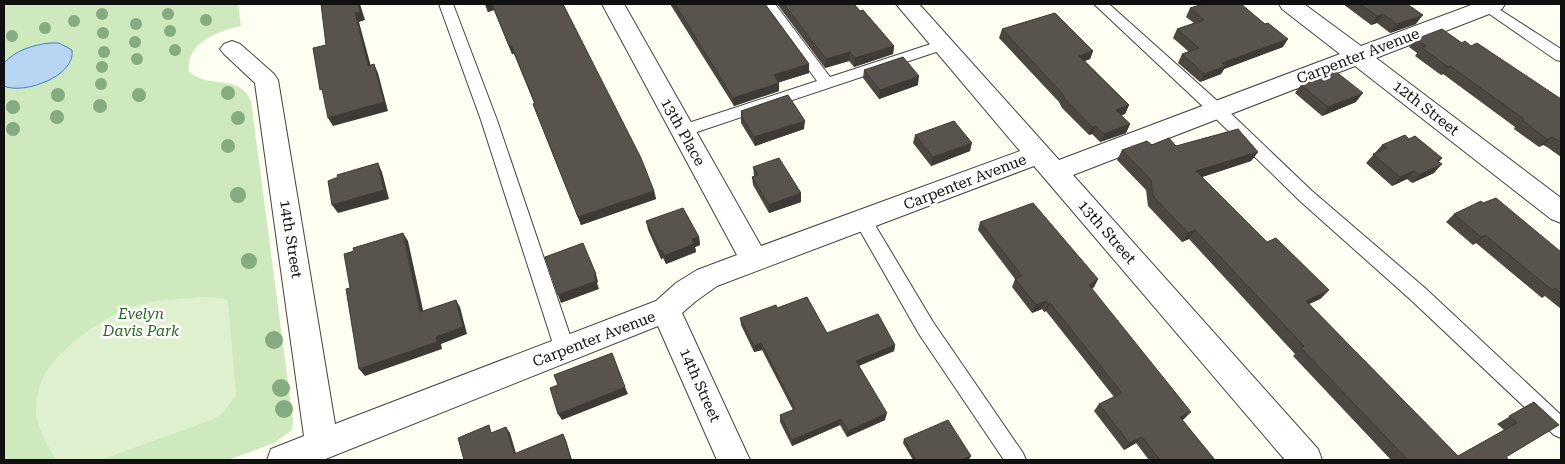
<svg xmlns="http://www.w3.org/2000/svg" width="1565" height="464" viewBox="0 0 1565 464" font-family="'Roboto Serif',serif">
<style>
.green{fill:#cde9bd}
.pitch{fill:#dff0cf}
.water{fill:#b9d5f4;stroke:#427fc9}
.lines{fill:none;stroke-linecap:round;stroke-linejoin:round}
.service-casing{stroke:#434343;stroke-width:2}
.minor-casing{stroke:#434343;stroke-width:2}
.service{fill:#fff;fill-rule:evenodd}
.minor{fill:#fff;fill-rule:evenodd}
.tree{fill:#87ab80}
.wall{fill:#4c4741}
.shaded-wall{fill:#3e3a35}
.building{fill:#58534c;stroke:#3e3a35}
.labels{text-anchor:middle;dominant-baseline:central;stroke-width:5;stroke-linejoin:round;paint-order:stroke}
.street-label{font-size:15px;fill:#101010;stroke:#fff}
.park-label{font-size:15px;font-style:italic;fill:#256721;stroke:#fff}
</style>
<rect width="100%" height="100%" fill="#fffef3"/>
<!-- green -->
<path class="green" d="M4,4H238L241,26C218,31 185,43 189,72C212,90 239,73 251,101L293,421L292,430L274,443L228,460H4Z"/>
<!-- pitch -->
<path class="pitch" d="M203,297L223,298L228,301L236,395L219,417L101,460H56C48,447 34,422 36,407C36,399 39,385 43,378C56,350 106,314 135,306C156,299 180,299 203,297Z"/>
<!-- water -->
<path class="water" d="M50,43H59L72,50C76,76 24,95 4,86V63C16,50 33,45 50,43Z"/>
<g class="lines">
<!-- service casing -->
<g class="service-casing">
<path id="service" d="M439,4H453L497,120L575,350L572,356L565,359L558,356L555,350L481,120Z
M761,4H775L830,77L943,40L948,42L950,45L948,48L688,135L682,137L676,135L674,131L676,127L817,81Z
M1094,4H1109L1223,106L1312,191L1425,288L1561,415V438L1554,435L1411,300L1300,201L1211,114Z
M1475,4H1491L1561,49V61L1556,60Z
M863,213L869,215L933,322L1023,453L1026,460H1004L919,334L854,220L857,215Z"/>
</g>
<!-- minor casing -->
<g class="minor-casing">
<path id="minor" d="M602,4H624L761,246L1020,151L896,4H919L1059,160L1340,54L1282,9L1279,4H1304L1361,46L1474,4H1505L1502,9L1376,58L1561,198V223L1551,219L1355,66L1073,175L1318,449L1322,460H1285L1034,166L717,286L696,301L682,313L750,460H717L658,326L323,460H267L271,449L304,436L255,83L224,54L220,49L224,44L232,41L240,44L274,74L278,80L335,424L656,301L676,283L697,270L737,255Z"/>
</g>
<!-- service -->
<use href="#service" class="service"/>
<!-- minor -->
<use href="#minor" class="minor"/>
</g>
<!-- trees -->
<g class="tree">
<circle cx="102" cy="14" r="6"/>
<circle cx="168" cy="14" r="6"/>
<circle cx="206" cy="20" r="6"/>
<circle cx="74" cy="21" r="6"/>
<circle cx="136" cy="24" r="6"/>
<circle cx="45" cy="28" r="6"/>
<circle cx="170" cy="31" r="6"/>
<circle cx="103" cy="33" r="6"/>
<circle cx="12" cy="36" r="6"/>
<circle cx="135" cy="42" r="6"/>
<circle cx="175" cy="50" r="6"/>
<circle cx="104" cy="52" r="6"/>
<circle cx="137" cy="59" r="6"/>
<circle cx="102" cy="67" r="6"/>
<circle cx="101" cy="84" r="6"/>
<circle cx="228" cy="93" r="7"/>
<circle cx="58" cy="95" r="7"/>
<circle cx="139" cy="95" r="7"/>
<circle cx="100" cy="106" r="7"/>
<circle cx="13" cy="107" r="7"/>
<circle cx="57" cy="117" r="7"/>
<circle cx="238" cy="118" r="7"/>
<circle cx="13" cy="129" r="7"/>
<circle cx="228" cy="146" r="7"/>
<circle cx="238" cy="195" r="8"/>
<circle cx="249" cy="261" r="8"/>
<circle cx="274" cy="340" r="9"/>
<circle cx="281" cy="388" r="9"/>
<circle cx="284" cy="409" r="9"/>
</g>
<!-- wall -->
<path class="wall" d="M485,4H563L654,191L656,199L581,225L536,112L533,104L534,103L514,54H512L494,10L488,12Z
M670,4H765L809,64V73L779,82V91L734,106Z
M777,4H854L860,11L894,46L893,54L854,67L849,61L825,68Z
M1343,4H1407L1416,24L1390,33L1377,23L1371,25Z
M1190,8L1283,47L1224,69L1221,74L1200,82L1178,63L1182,54L1189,52L1173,38L1177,29L1194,23L1186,17Z
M1002,29L1093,51L1090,59L1085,61L1129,105L1125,114L1121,115L1130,124L1126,133L1100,142L1092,134L1089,135L1062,108L1059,102L999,38Z
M1416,39L1462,43L1471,46L1561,99V157L1547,147L1543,145L1539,147L1514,129L1515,127L1443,74L1441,75L1415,56L1417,53L1409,47Z
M864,70L918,85L879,99L863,78Z
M1301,85L1356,102L1322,116L1295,93Z
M741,111L804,129L755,146L741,123Z
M915,135L970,151L931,166L913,143Z
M1409,139L1442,158L1439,162L1434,173L1412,183L1407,179L1392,186L1366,163L1382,145Z
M1152,145L1176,146L1258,152L1251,161L1202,177L1267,242L1329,290L1320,299L1309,304L1458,456L1504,430L1497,424L1534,402L1506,457L1509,460H1391L1293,356L1295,354L1189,239L1182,242L1148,206L1146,190L1117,160L1122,150Z
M753,167L801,193V202L769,213L753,185L752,177L754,176Z
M1483,203L1561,252V309L1545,296L1542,298L1476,243L1473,245L1446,222L1454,214Z
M646,221L699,237L700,245L695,247L696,252L666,264L663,258L661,259L648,230Z
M980,222L1098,279L1094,287L1092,289L1184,419L1182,420L1215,460H1149L1136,443L1124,450L1094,411L1099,404L1114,397L1046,311L1044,312L1042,309L1032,313L1012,287L1015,279L978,230Z
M777,308L827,333L895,345L894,351L859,366L885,420L847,437L840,425L792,446L780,422V415L793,410L762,350L754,352L741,325L740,318Z
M904,439L971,456L969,459L967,460H913L903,443Z"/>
<!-- shaded-wall -->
<path class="shaded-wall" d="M358,4H360L365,20L359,22L373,74L368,66L355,13Z
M485,4H491L494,10L488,12Z
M1383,14L1377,23L1371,25L1377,16Z
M1423,15L1416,24L1390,33L1397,24Z
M1288,39L1283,47L1224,69L1221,74L1200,82L1204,74L1222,63Z
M511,45L514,54H512L509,46Z
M894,46L893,54L854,67L855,58Z
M1093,51L1090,59L1076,64L1079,56Z
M850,52L849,61L825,68L826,59Z
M374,64L378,73L388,111L333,126L328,118Z
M809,64V73L774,84V75Z
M1450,66L1443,74L1441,75L1448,67Z
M919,76L918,85L879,99L880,90Z
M779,83V91L734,106L733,98Z
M1363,93L1356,102L1322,116L1328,107Z
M1129,105L1125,114L1112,119L1116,110Z
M805,121L804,129L755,146L754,137Z
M1130,124L1126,133L1100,142L1104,134Z
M1096,126L1092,134L1089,135L1092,127Z
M1552,137L1543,145L1539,147L1547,139Z
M972,143L970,151L931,166L933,157Z
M1258,152L1251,161L1190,181L1196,171Z
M378,163L382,172L389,199L338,213L332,205Z
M1442,164L1434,173L1412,183L1419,175Z
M1414,171L1407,179L1392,186L1400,177Z
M654,191L656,199L581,225L578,217Z
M801,193V202L769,213V205Z
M1195,230L1189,239L1182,242L1188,233Z
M403,233L408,241L425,319L420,312Z
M1485,235L1476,243L1473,245L1481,237Z
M699,237L700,245L695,247L696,252L666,264L664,256L692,239Z
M662,250L663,258L661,259L660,251Z
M596,274L598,282L597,283L599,289L561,303L558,295Z
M1098,279L1094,287L1085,293L1089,285Z
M1329,290L1320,299L1298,309L1306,301Z
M456,300L460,307L467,334L441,344L442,349L365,376L359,369L436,337Z
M1046,301L1042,309L1032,313L1036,305Z
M1050,303L1046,311L1044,312L1048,304Z
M761,343L762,350L754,352V346Z
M895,345L894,351L855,367L856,361Z
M625,387L628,394L562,420L558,414Z
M1191,412L1184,419L1174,424L1180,417Z
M887,413L885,420L847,437L848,431Z
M841,419L840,425L792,446V440Z
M506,427L510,433L518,460L514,454Z
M563,434L566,440L572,460H571Z
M1142,437L1136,443L1124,450L1129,443Z
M971,456L969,459L967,460H961Z"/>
<!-- building -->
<path class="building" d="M321,4H358L360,12L355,13L368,66L374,64L384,102L328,118L322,89L320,90L313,48L326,45Z
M492,4H563L641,158L654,191L578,217L533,104L535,103L511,45L509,46Z
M675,4H765L809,64L774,75L779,83L733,98Z
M784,4H854L860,11L863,10L894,46L855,58L850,52L826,59Z
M1203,4H1241L1265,24L1268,23L1288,39L1222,63L1226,66L1204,74L1182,54L1199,48L1177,29L1204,20L1190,8Z
M1360,4H1407L1423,15L1397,24L1383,14L1377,16Z
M1055,13L1093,51L1079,56L1129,105L1116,110L1130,124L1104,134L1096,126L1092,127L1065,99L1062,93L1002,29Z
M1442,29L1462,43L1465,41L1471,46L1477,43L1561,99V142L1552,137L1547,139L1522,120L1524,119L1450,66L1448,67L1422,48L1426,46L1416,39Z
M903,57L919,76L880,90L864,70Z
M1335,71L1363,93L1328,107L1301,85Z
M788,95L805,121L754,137L741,115L743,114L741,111Z
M954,121L972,143L933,157L915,135Z
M1238,129L1258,152L1196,171L1267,242L1276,238L1329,290L1306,301L1458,456L1517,423L1509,416L1534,402L1559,425L1506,457L1509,460H1408L1301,348L1304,346L1195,230L1188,233L1153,196L1151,180L1122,150L1147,141L1152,145L1169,138L1176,146Z
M1405,135L1409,139L1415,136L1442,158L1437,161L1442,164L1419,175L1414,171L1400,177L1373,154L1387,148L1382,145Z
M779,158L801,193L769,205L752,177L758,175L753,167Z
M378,163L384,190L332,205L328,181L338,177L337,175Z
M1496,198L1561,252V293L1556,288L1552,290L1485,235L1481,237L1454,214L1481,201L1483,203Z
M1033,203L1098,279L1089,285L1191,412L1180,417L1215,460H1160L1142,437L1129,443L1099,404L1122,393L1050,303L1048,304L1046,301L1036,305L1015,279L1022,276L980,222Z
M683,208L699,237L692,239L694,244L664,256L662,250L660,251L646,221Z
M403,233L420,312L456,300L463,327L436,337L437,342L359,369L346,289L350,288L344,254L354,251L353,248Z
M583,243L596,274L594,275L596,281L558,295L545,257Z
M807,297L827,333L878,314L895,345L856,361L887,413L848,431L841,419L792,440L780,415L795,409L761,343L754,346L740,318L776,305L777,308Z
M612,353L625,387L558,414L550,388L558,385L554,375Z
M948,420L971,456L961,460H916L904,439Z
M489,425L491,433L506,427L514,454L563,434L571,460H464L458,438Z"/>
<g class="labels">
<!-- street labels -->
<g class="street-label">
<text transform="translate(1358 56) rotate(-21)">Carpenter Avenue</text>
<text transform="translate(1426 108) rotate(38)">12th Street</text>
<text transform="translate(683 132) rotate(61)">13th Place</text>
<text transform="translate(965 182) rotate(-21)">Carpenter Avenue</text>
<text transform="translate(1107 232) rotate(49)">13th Street</text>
<text transform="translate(291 239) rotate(81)">14th Street</text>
<text transform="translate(594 339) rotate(-21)">Carpenter Avenue</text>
<text transform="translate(700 385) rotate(66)">14th Street</text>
</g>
<!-- park labels -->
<g class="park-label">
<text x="141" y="314">Evelyn<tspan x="141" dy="17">Davis Park</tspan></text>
</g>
</g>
<!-- border -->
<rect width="1565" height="464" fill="none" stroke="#101010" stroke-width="10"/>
</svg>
